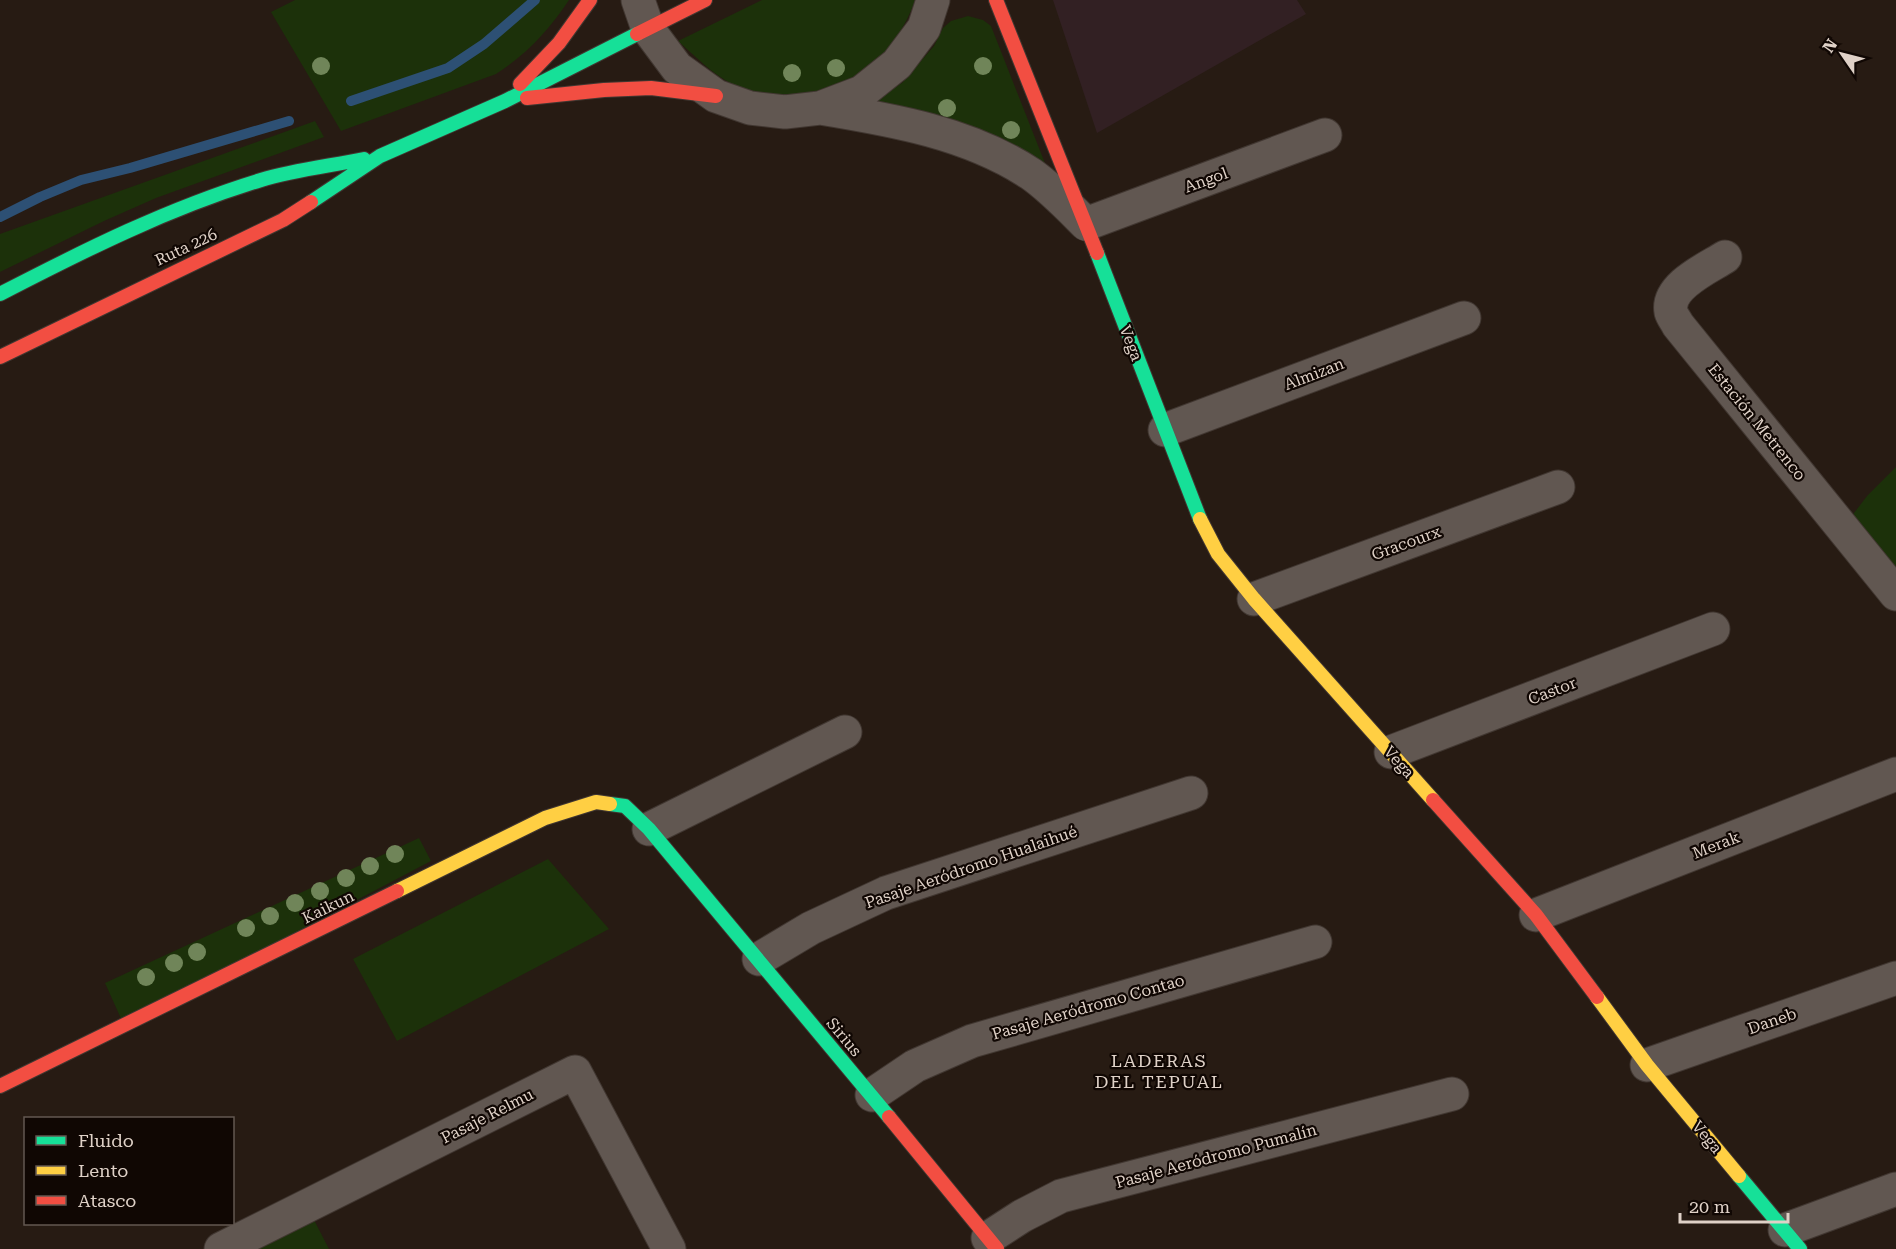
<svg xmlns="http://www.w3.org/2000/svg" width="1896" height="1249" viewBox="0 0 1896 1249" font-family="'Roboto Serif',serif">
<style>
.commercial{fill:#322023}
.green{fill:#1c310a}
.lines{fill:none;stroke-linecap:round;stroke-linejoin:round}
.stream{stroke:#2d5074;stroke-width:10}
.street-casing{stroke:#413731;stroke-width:35}
.fast-casing{stroke:#413731;stroke-width:16}
.slow-casing{stroke:#413731;stroke-width:16}
.jam-casing{stroke:#413731;stroke-width:16}
.street{stroke:#615751;stroke-width:33}
.fast{stroke:#16e098;stroke-width:14}
.slow{stroke:#ffcf43;stroke-width:14}
.jam{stroke:#f24e42;stroke-width:14}
.tree{fill:#708559}
.labels{text-anchor:middle;dominant-baseline:central;stroke-width:4.5;stroke-linejoin:round;paint-order:stroke}
.street-label{font-size:16px;fill:#dfd1c7;stroke:#100703}
.neighbourhood-label{font-size:18px;letter-spacing:1.5px;fill:#dfd1c7;stroke:#100703}
</style>
<rect width="100%" height="100%" fill="#271b13"/>
<!-- commercial -->
<path class="commercial" d="M1053,0H1297L1306,14L1097,133Z"/>
<!-- green -->
<path class="green" d="M295,0H569C550,29 526,55 496,74L341,131L271,12Z
M762,0H915C889,77 808,120 732,84C712,74 694,55 678,41Z
M968,16L983,20L991,26L1050,176L871,102L902,83L934,46L943,28L951,21Z
M315,121L324,137L156,198L104,221L0,272V234Z
M1896,467V578L1851,517L1867,496Z
M419,838L431,861L123,1023L105,983Z
M548,859L609,929L397,1041L353,959Z
M313,1218L329,1249H250Z"/>
<g class="lines">
<!-- stream -->
<path class="stream" d="M351,101L448,68L484,44L535,0
M0,217L40,197L81,180L130,168L289,121"/>
<!-- street casing -->
<g class="street-casing">
<path id="street" d="M638,0L648,29L677,68L716,96L750,108L785,112L820,108L862,92L897,64L924,28L933,0
M820,108C893,120 969,133 1031,174C1051,188 1069,207 1086,224L1325,135
M1725,257C1708,268 1666,286 1671,312C1672,316 1676,321 1678,325L1896,594
M1165,430L1464,318
M1254,599L1558,487
M1391,752L1713,629
M649,829L845,732
M1536,915L1896,774
M759,959L811,928L886,893L1191,793
M1647,1065L1896,978
M872,1095L915,1066L972,1041L1315,942
M1785,1230L1896,1189
M988,1238L1022,1216L1061,1196L1452,1094
M221,1249L575,1072L669,1249"/>
</g>
<!-- fast casing -->
<g class="fast-casing">
<path id="fast" d="M311,202L380,156L505,101L637,34
M1097,253L1200,519
M0,294C85,250 169,208 261,180C294,170 330,166 364,159
M610,804L625,806L649,829L889,1117
M1739,1176L1800,1249"/>
</g>
<!-- slow casing -->
<g class="slow-casing">
<path id="slow" d="M1200,519L1218,554L1254,599L1433,800
M397,891L545,818L596,802L610,804
M1597,997L1647,1065L1739,1176"/>
</g>
<!-- jam casing -->
<g class="jam-casing">
<path id="jam" d="M996,0L1097,253
M637,34L705,0
M520,84L559,43L590,0
M527,98L604,90L651,88L716,96
M0,357L283,220L311,202
M1433,800L1536,915L1597,997
M0,1086L397,891
M889,1117L997,1249"/>
</g>
<!-- street -->
<use href="#street" class="street"/>
<!-- fast -->
<use href="#fast" class="fast"/>
<!-- slow -->
<use href="#slow" class="slow"/>
<!-- jam -->
<use href="#jam" class="jam"/>
</g>
<!-- trees -->
<g class="tree">
<circle cx="321" cy="66" r="9"/>
<circle cx="983" cy="66" r="9"/>
<circle cx="836" cy="68" r="9"/>
<circle cx="792" cy="73" r="9"/>
<circle cx="947" cy="108" r="9"/>
<circle cx="1011" cy="130" r="9"/>
<circle cx="395" cy="854" r="9"/>
<circle cx="370" cy="866" r="9"/>
<circle cx="346" cy="878" r="9"/>
<circle cx="320" cy="891" r="9"/>
<circle cx="295" cy="903" r="9"/>
<circle cx="270" cy="916" r="9"/>
<circle cx="246" cy="928" r="9"/>
<circle cx="197" cy="952" r="9"/>
<circle cx="174" cy="963" r="9"/>
<circle cx="146" cy="977" r="9"/>
</g>
<g class="labels">
<!-- street labels -->
<g class="street-label">
<text transform="translate(1206 180) rotate(-20)">Angol</text>
<text transform="translate(186 247) rotate(-25)">Ruta 226</text>
<text transform="translate(1131 343) rotate(69)">Vega</text>
<text transform="translate(1314 374) rotate(-21)">Almizan</text>
<text transform="translate(1757 422) rotate(51)">Estación Metrenco</text>
<text transform="translate(1406 543) rotate(-20)">Gracourx</text>
<text transform="translate(1552 691) rotate(-21)">Castor</text>
<text transform="translate(1399 762) rotate(48)">Vega</text>
<text transform="translate(1716 845) rotate(-21)">Merak</text>
<text transform="translate(971 867) rotate(-19)">Pasaje Aeródromo Hualaihué</text>
<text transform="translate(328 907) rotate(-26)">Kaikun</text>
<text transform="translate(1088 1007) rotate(-16)">Pasaje Aeródromo Contao</text>
<text transform="translate(1772 1021) rotate(-19)">Daneb</text>
<text transform="translate(844 1037) rotate(50)">Sirius</text>
<text transform="translate(487 1116) rotate(-27)">Pasaje Relmu</text>
<text transform="translate(1707 1137) rotate(50)">Vega</text>
<text transform="translate(1216 1156) rotate(-15)">Pasaje Aeródromo Pumalín</text>
</g>
<!-- neighbourhood labels -->
<g class="neighbourhood-label">
<text x="1159" y="1060">LADERAS<tspan x="1159" dy="21">DEL TEPUAL</tspan></text>
</g>
</g>
<!-- legend -->
<rect x="24" y="1117" width="210" height="108" fill="#100703" stroke="#635851" stroke-width="1.5"/>
<rect x="36" y="1136" width="30" height="9" fill="#16e098" stroke="#635851" stroke-width="1.5"/>
<text x="78" y="1147" font-size="18" fill="#dfd1c7">Fluido</text>
<rect x="36" y="1166" width="30" height="9" fill="#ffcf43" stroke="#635851" stroke-width="1.5"/>
<text x="78" y="1177" font-size="18" fill="#dfd1c7">Lento</text>
<rect x="36" y="1196" width="30" height="9" fill="#f24e42" stroke="#635851" stroke-width="1.5"/>
<text x="78" y="1207" font-size="18" fill="#dfd1c7">Atasco</text>
<!-- north arrow -->
<g transform="translate(1842 54) rotate(305)" stroke="#100703" stroke-width="4.5" paint-order="stroke">
<path d="M0-4.5L10 22L0 15L-10 22Z" fill="#dfd1c7"/>
<text y="-9" font-size="16" font-weight="bold" text-anchor="middle" fill="#dfd1c7">N</text>
</g>
<!-- scale -->
<path d="M1680 1213v9h108v-9" fill="none" stroke="#dfd1c7" stroke-width="3"/>
<text x="1689" y="1213" font-size="18" fill="#dfd1c7" stroke="#100703" stroke-width="4.5" paint-order="stroke">20 m</text>
</svg>
